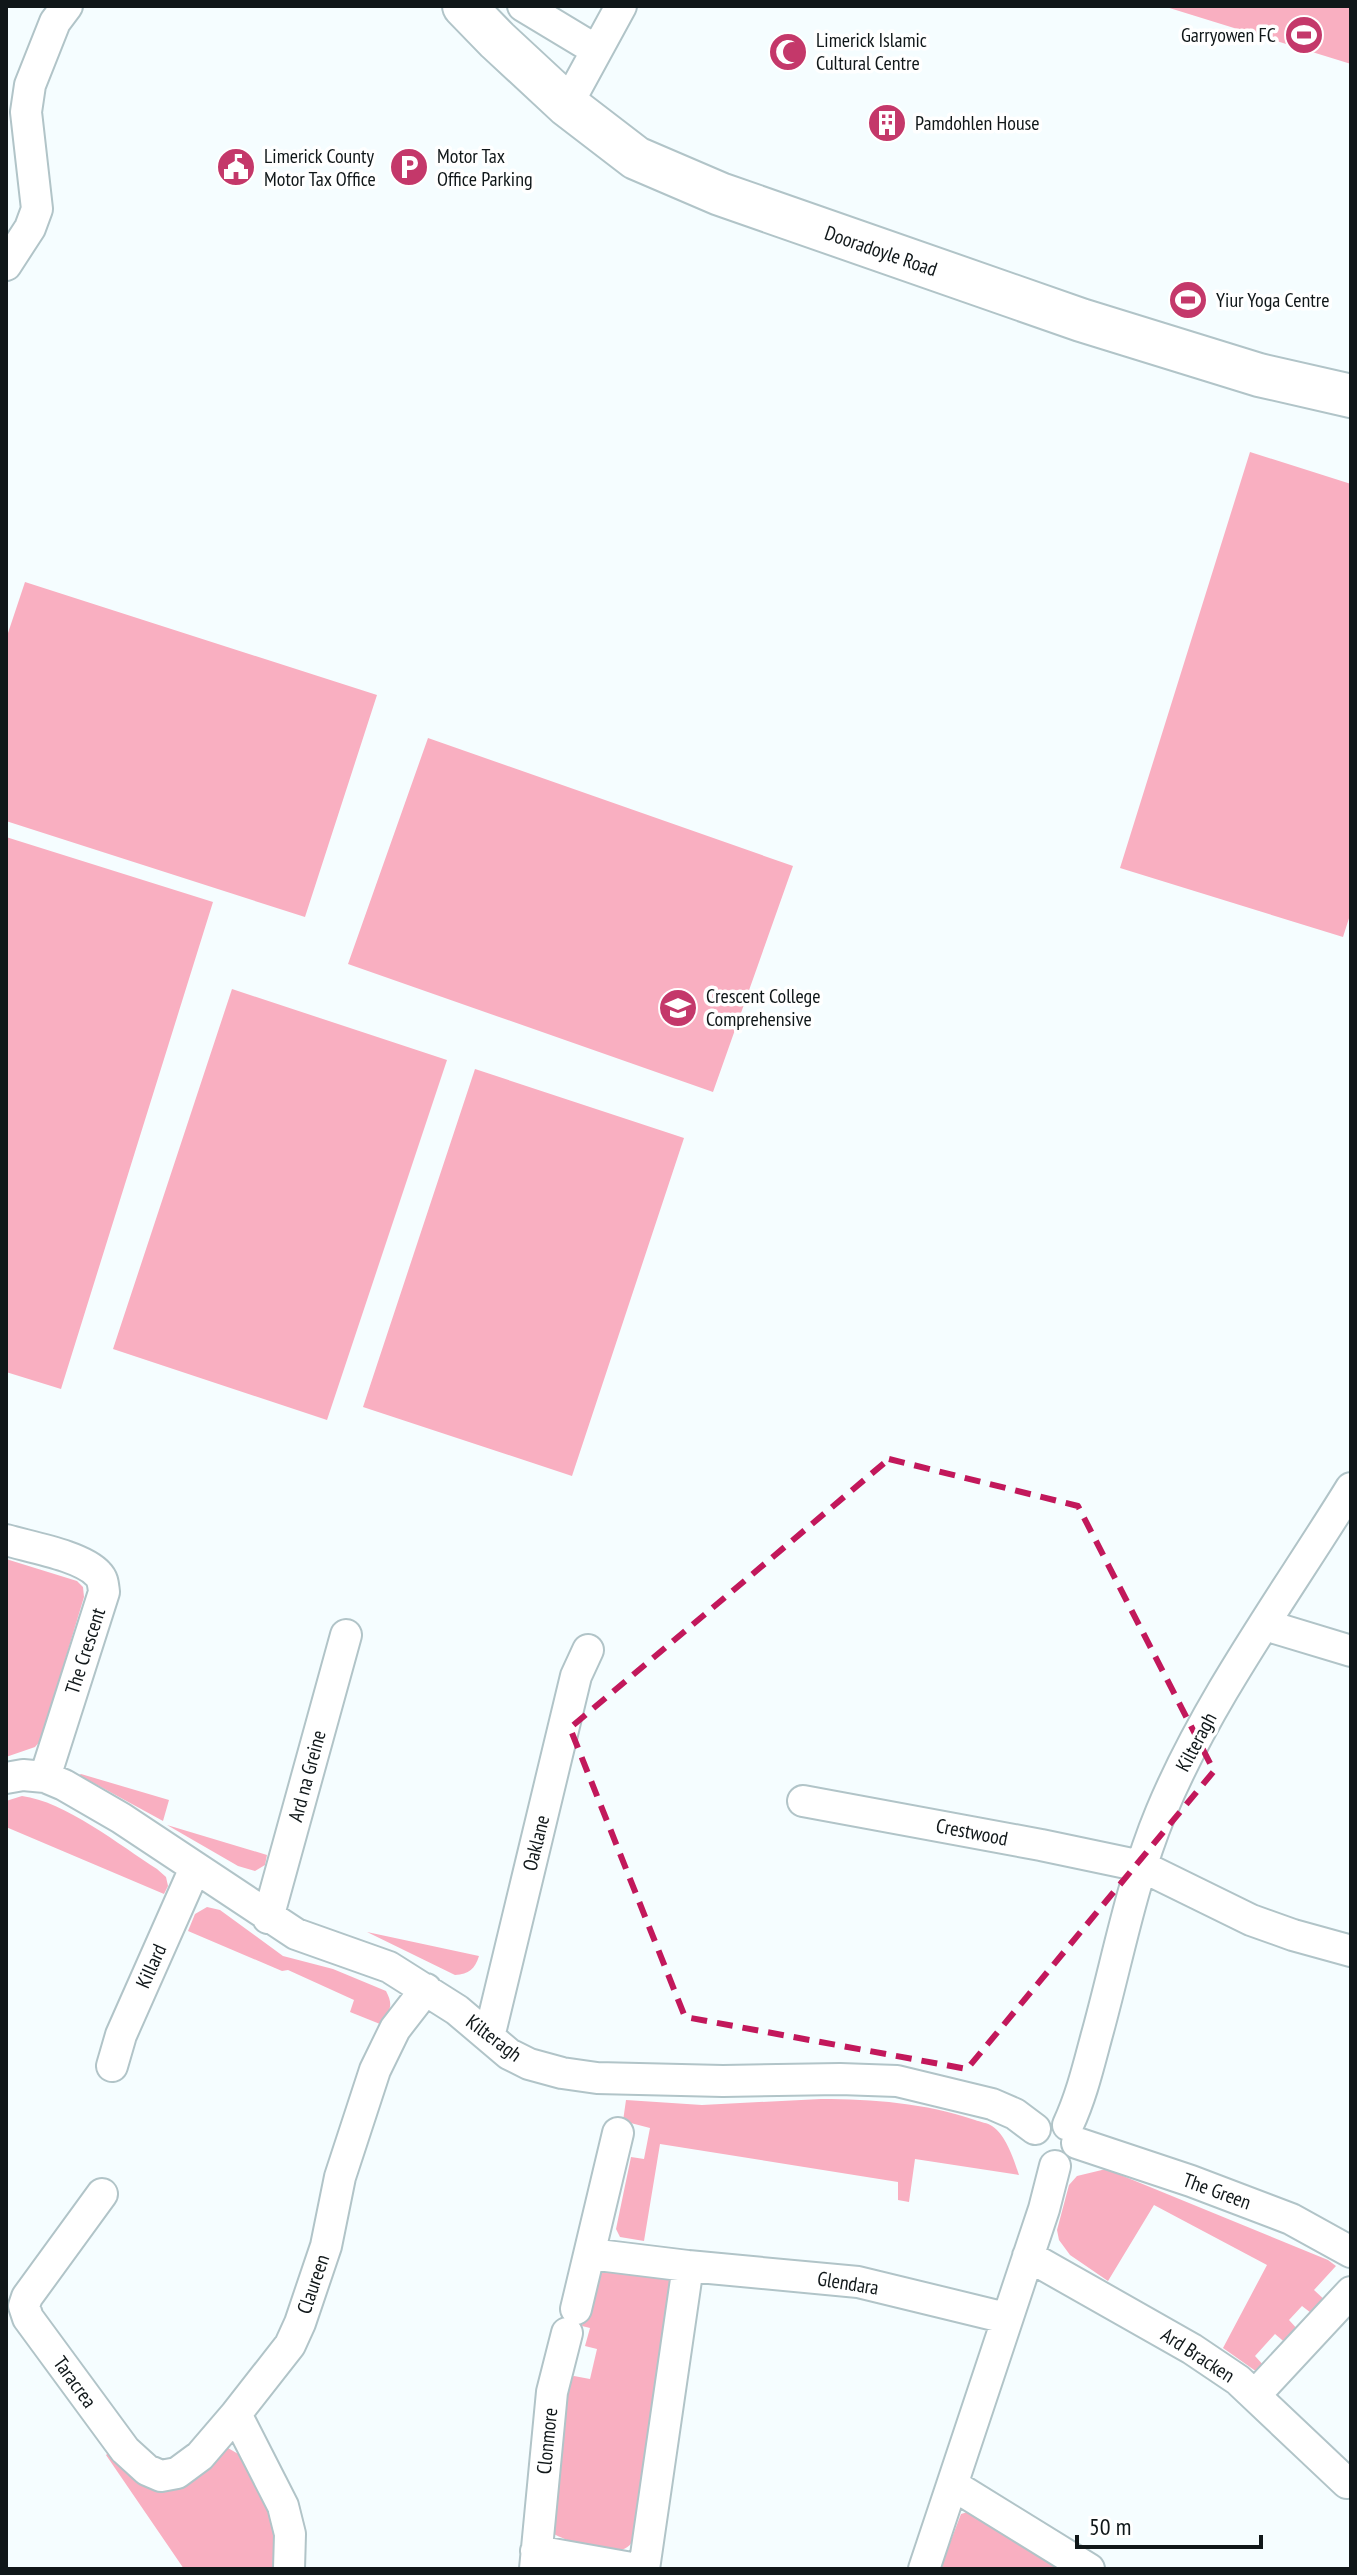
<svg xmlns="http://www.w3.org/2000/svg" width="1357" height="2575" viewBox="0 0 1357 2575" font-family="'PT Sans Narrow',sans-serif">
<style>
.green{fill:#f9afc1}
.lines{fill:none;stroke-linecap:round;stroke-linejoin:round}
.street-casing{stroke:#b1c4c8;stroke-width:34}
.secondary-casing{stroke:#b1c4c8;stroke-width:46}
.street{stroke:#fff;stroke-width:30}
.secondary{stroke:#fff;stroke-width:42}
.marked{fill:none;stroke:#c2185b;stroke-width:6;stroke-dasharray:16 10;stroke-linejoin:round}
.labels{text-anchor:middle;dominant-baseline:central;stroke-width:7;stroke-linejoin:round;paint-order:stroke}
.poi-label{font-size:20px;fill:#101719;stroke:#fff;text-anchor:start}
.street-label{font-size:20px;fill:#101719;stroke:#fff}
</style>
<rect width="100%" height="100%" fill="#f5fdff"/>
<!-- green -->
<path class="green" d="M1163,6H1351V64Z
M1250,452L1351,484V912L1343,937L1120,868Z
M25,582L377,695L305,917L6,821V639Z
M428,738L793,866L713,1092L348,964Z
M6,837L213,902L61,1389L6,1372Z
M232,989L447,1060L327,1420L113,1349Z
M475,1069L684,1138L572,1476L363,1407Z
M6,1559L77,1581L83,1587L84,1597L41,1740L35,1747L6,1757Z
M81,1774L169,1800L163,1821L79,1775Z
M22,1796C64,1801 121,1846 157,1869L166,1877L168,1886L164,1894L6,1827V1801Z
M167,1825L267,1855L265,1865L255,1871L238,1866Z
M207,1907L220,1910L283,1956L333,1969L386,1991C394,2006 390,2011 380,2024L350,2012L354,2000L288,1970L282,1971L188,1931L195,1914Z
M367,1932L479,1956C475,1969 469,1974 455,1975Z
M821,2099C873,2099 925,2103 975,2120C980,2122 988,2123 992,2126C1006,2135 1014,2160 1019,2175L915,2159L909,2202L898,2200V2182L660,2144L644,2241L620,2237L616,2229L631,2157L644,2159L650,2128L623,2121L626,2100L702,2105Z
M1106,2169L1328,2260L1336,2266L1314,2290L1327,2302L1315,2316L1302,2306L1289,2320L1300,2332L1288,2345L1275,2334L1255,2356L1266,2368L1257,2372L1223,2348L1267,2265L1154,2205L1108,2281L1070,2255L1059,2240L1057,2230L1069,2185L1077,2176Z
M599,2267L672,2279L637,2534C633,2540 631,2546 624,2549C610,2555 565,2541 552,2533L567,2379L574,2376L590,2379L597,2349L585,2346L590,2328L582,2326Z
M228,2448L245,2458L274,2514L277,2569H184L106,2455L109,2452C145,2479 157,2508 198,2471C207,2463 216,2453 228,2448Z
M971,2511L1067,2569H940L961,2514Z"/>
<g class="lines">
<!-- street casing -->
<g class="street-casing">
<path id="street" d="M523,6L596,50
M567,105L621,6
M6,265L30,228L37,209L26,112L30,85L55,22L67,6
M6,1540C30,1547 82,1556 98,1574C103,1579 103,1584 104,1592L45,1777
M1265,1625L1351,1651
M6,1778L23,1775L45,1777L64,1785L121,1818L296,1934L389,1967L457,2010L509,2054L529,2064L562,2073L597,2078L723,2081L840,2079L897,2081L992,2104L1015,2114L1035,2129
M803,1801L1041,1845L1141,1866L1251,1920L1293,1935L1351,1951
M268,1918L346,1635
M489,2037L576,1676L588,1650
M112,2066L121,2035L195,1868
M1068,2125C1081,2097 1088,2068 1096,2038C1117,1963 1131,1884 1161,1812C1208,1699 1287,1592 1351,1488
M1077,2143L1191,2181L1291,2219L1351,2252
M102,2194L27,2297L24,2306L28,2318L125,2450L147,2470L161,2476L177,2473L200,2456L236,2414
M590,2254L688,2266L858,2282L1006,2318
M1028,2256L1192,2349L1238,2380L1347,2483
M576,2309L618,2133
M1256,2394L1351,2292
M953,2485L1089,2569
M536,2551L637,2569
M289,2569L290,2534L283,2506L236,2414L290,2345L300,2323L326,2246L340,2177L375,2070L395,2029L426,1989
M535,2569L552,2392L567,2333
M644,2569L688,2266
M924,2569L1044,2209L1055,2166"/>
</g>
<!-- secondary casing -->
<g class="secondary-casing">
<path id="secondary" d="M464,6L497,40L567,105L636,158L720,194L1081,320L1259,375L1351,396"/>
</g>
<!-- street -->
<use href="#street" class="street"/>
<!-- secondary -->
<use href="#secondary" class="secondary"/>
</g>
<!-- marked area -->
<path class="marked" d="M889,1459L1078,1506L1214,1771L967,2069L685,2017L570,1728Z"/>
<!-- icons -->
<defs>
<g id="stadium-disc" transform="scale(2)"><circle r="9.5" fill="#c4386a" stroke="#fff"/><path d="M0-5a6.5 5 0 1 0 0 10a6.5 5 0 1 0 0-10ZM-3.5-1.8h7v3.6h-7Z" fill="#fff"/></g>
<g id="mosque-disc" transform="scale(2)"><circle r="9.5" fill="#c4386a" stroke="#fff"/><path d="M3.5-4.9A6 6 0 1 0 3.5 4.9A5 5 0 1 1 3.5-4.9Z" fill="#fff"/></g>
<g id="building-disc" transform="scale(2)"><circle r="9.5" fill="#c4386a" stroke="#fff"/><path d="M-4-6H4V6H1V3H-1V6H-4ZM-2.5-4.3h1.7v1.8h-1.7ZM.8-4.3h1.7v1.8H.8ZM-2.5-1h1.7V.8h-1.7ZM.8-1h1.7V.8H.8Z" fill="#fff"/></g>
<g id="civic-disc" transform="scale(2)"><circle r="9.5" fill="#c4386a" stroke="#fff"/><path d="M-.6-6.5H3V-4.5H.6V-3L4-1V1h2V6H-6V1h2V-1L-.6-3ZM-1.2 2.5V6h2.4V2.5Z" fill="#fff"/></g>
<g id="parking-disc" transform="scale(2)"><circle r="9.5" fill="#c4386a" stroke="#fff"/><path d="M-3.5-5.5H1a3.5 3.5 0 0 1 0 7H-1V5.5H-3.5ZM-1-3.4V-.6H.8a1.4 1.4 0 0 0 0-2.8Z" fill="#fff"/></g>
<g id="school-disc" transform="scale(2)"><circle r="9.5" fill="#c4386a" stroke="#fff"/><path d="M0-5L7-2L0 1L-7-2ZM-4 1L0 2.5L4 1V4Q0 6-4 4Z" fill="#fff"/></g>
</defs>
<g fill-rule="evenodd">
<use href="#stadium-disc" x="1304" y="35"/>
<use href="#mosque-disc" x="788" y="52"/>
<use href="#building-disc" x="887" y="123"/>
<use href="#civic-disc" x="236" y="167"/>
<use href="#parking-disc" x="409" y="167"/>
<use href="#stadium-disc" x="1188" y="300"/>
<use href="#school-disc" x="678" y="1008"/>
</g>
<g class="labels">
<!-- poi labels -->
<g class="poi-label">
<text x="1276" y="35" text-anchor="end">Garryowen FC</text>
<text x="816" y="40">Limerick Islamic<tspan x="816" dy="23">Cultural Centre</tspan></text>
<text x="915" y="123">Pamdohlen House</text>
<text x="264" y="156">Limerick County<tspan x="264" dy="23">Motor Tax Office</tspan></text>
<text x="437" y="156">Motor Tax<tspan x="437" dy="23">Office Parking</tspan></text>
<text x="1216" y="300">Yiur Yoga Centre</text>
<text x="706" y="996">Crescent College<tspan x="706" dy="23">Comprehensive</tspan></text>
</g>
<!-- street labels -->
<g class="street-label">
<text transform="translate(881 251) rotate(19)">Dooradoyle Road</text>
<text transform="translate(85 1651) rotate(-72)">The Crescent</text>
<text transform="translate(1196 1742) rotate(-62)">Kilteragh</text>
<text transform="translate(307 1776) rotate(-75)">Ard na Greine</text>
<text transform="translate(972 1832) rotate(11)">Crestwood</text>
<text transform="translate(536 1843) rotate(-76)">Oaklane</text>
<text transform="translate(151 1966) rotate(-66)">Killard</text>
<text transform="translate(494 2038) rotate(37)">Kilteragh</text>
<text transform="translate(1217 2191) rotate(20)">The Green</text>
<text transform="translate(848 2283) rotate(9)">Glendara</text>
<text transform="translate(313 2284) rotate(-71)">Claureen</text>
<text transform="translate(1198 2355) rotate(33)">Ard Bracken</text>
<text transform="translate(75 2382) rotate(54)">Taracrea</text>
<text transform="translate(547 2441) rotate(-84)">Clonmore</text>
</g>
</g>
<!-- border -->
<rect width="1357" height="2575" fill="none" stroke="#101719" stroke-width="16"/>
<!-- scale -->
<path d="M1077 2535v12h184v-12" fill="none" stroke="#101719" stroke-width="4"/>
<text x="1089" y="2535" font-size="24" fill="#101719" stroke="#ffffff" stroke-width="6" paint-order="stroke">50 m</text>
</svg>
